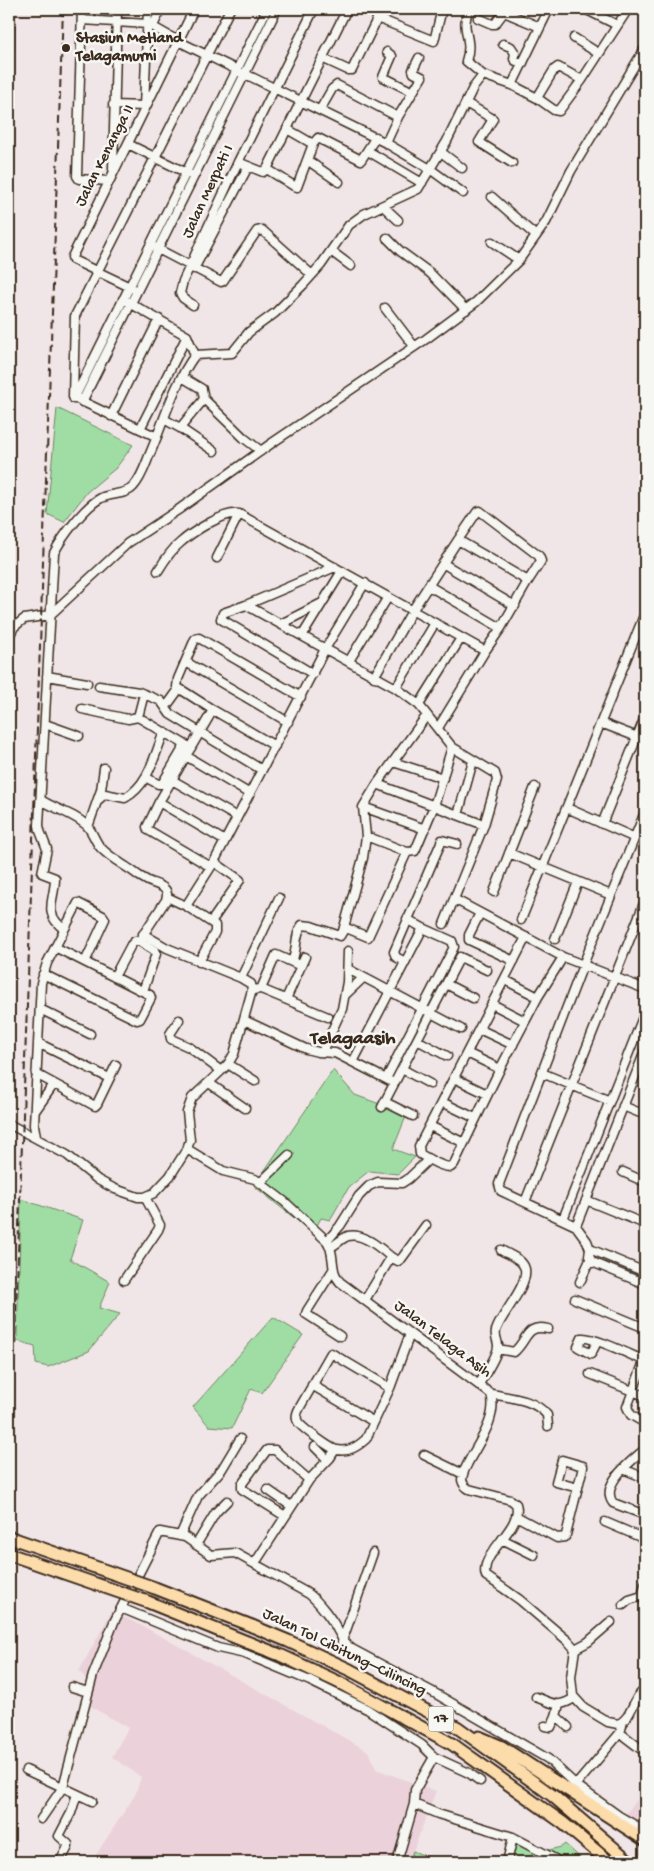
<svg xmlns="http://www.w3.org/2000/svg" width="654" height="1871" viewBox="0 0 654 1871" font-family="'Gochi Hand',sans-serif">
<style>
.built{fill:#ebd2da}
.green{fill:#a0dda5;stroke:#6e8462}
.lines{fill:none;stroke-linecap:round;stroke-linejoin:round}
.minor-casing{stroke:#3b2a1e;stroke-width:11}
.highway-casing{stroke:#3b2a1e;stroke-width:15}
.minor{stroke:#f6f6f2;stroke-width:8}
.highway{stroke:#fddcac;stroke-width:11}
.rail{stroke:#3b2a1e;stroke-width:2;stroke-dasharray:8 4;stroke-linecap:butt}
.highway-bridge-casing{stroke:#3b2a1e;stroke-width:15;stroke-linecap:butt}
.highway-bridge{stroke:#fddcac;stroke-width:11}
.poi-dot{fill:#3b2a1e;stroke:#f6f6f2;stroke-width:2}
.labels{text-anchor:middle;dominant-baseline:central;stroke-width:5;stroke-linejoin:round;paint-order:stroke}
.shield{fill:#f6f6f2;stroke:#73675e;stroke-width:1}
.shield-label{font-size:15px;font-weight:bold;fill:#3b2a1e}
.poi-label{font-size:16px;font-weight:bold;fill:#3b2a1e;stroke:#f6f6f2;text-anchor:start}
.street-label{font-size:16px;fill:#3b2a1e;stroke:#f6f6f2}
.quarter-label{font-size:19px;font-weight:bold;fill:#3b2a1e;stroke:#f6f6f2}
</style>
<rect width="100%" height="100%" fill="#f1e6e7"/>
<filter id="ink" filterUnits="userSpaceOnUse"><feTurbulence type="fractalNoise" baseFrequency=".02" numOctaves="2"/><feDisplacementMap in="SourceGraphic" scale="10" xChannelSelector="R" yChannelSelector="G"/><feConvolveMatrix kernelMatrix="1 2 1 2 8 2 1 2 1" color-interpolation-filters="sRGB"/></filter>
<g filter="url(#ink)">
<!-- built -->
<path class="built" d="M112,1611L150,1630L368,1751L376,1769L436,1791L409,1862H91L135,1795L141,1777L112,1757L128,1728L83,1702L88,1681L79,1671Z
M645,1789V1824L625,1815Z"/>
<!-- green -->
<path class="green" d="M57,408L133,445L116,468L87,492L64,522L47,514Z
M333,1070L355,1095L407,1114L393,1149L415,1157L398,1174L369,1171L349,1187L330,1220L321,1218L313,1233L254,1186Z
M21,1199L83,1220L70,1259L110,1282L99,1308L120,1314L89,1351L48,1367L36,1364L35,1346L17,1341Z
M273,1317L303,1335L262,1393L251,1389L232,1428L209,1426L193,1407Z
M512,1836L545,1851L561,1847L565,1844L585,1862H506Z
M413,1851L440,1862H409Z"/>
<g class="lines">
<!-- minor casing -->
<g class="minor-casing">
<path id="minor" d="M82,9L77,176L79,179L109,181
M469,9C459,30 474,38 466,61L483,75
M585,9L617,25
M377,18L434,41L442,9
M478,18L492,24H495L504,12L540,27
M82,20L148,24L178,41L386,143L430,169L463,193
M153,26L161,9
M574,38L598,53
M503,44L511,47L515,53L514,59L516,61L523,63
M9,49L10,9
M387,52L392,56L383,77L413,92
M322,58L348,70H352L382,9
M512,85L537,98L554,110L559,111L582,80L628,9
M537,98L554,70L558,67L582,80
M466,103L493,119L479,142L512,163
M113,105L144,106
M144,107L148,9
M320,110L332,89L337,85L398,117
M386,143L398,117L422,77L414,73L413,70L419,58
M128,144L189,174
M313,144L318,138L361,160L376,137
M368,151L422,183
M441,152L462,168
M307,160L339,182
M238,162L263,172L267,169L294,186L297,187L313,144L287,129
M113,169L117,9
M267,169L347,9
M492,197L536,236
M383,206L398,220
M387,238L400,251L430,273L466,310
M492,242L519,260
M154,247L221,282L223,281L257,231L262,230L312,275
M331,251L351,266
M194,269L248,167
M132,288L73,260L72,257L194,9
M193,305L183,298L180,293L183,281L238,162L314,9
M385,308L414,346
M195,355L232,353L249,332L275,313L303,285L321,265L349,225L364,214L418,189L447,141L473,88L483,75L512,85L549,9
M182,377L202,389L204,399L244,438L261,451
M74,399L267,9
M82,402L277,9
M111,416L159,319
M164,419L180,428L204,399
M180,428L214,451
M140,429L187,336
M157,437L73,397L75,316L230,9
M217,558L239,514
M444,564L515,606
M158,571C164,561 171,550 180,543C191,533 224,511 239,514L485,651
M429,586L501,628
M246,605L396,688L419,705L452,747L495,773L497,780L484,825L454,899L563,957L645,989
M281,624L320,604
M9,636L14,627L24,619L50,615L128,543L178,510L272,443L426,339L476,302L519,260L546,222L571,171L645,48
M302,636L342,571
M349,661L388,597
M186,662L288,722
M313,674L221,619L223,613L246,605L335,567
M47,676L87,683
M374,677L412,611L458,540L528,581
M99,686L139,692L161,701L170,714L262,770
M396,688L435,623
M144,694L138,717L191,748
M419,705L461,638
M166,707L179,689
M82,709L128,719L138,717
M601,723L645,740
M45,724L79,736
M438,728L485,651L501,628L528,581L541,561L539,556L480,511L477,512L458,540
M275,746L213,710L177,687L178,679L195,639L199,638L301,697
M186,756L250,794
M393,762L443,778
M147,778L158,784H162L185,745
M172,780L237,817
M377,784L484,825
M41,800C53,808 79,816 88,827C93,833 95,841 100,847C109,857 121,863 131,870C136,874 142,878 148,881C156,885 171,886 166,900L139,941H135L131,945L114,977
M98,800L105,794L125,798C149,785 154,756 164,732
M159,802L225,841
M363,807L425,829
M567,808L635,838
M645,812L583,965L499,1184L501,1191L576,1226L587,1241L590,1249L589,1256L592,1262L645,1284
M458,815L473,761
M602,824L645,717
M88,827L101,790L104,768
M366,836L407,852L415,851L434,806L452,747
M509,853L611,895
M211,867L148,830L147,827L159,802L213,710
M494,892L535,787
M167,897L186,906L215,925V932L199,962
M186,906L214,862L325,649L365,583
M480,913L469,935V940L514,961
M407,919L423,928
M521,920L645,613
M211,922L240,880L214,862
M444,924L454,899
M344,927L368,937L407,852
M64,929C42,913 55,900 55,878L42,873L47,849L40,831L39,825L54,553C62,537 85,506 101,498C111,493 126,495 133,487C141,479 145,466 149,456C164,422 173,385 195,355L187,336L123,299
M526,937L419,1146L420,1154C429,1159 440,1167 451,1167L454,1164L500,1069L538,997L563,957
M555,939L578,882
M139,941L154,950L156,954L143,991
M292,962C298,948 294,936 302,925L311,926L340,936L343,931L363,858L366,836L363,807L377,784L427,715
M405,962L396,957L394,952L442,840L457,844
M348,969L461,1029
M43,974L137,1020L140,1019L151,998L150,995L55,947
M241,978L279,898
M505,980L538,997
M446,984L473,998
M261,989L276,955L301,966
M252,990L261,989L328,1017
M345,995L363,978
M286,999L305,957
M492,1004L525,1021
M40,1009L90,1034
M179,1020L170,1034L171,1039L189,1047L221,1071
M244,1020L306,1049L318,1052L335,1053L390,1081
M479,1029L513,1045
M417,1040L447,1056
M38,1043L109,1078
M322,1052L342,1009L347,982L348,951
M467,1053L500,1069
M353,1062L423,928L452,941L454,947L386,1079
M228,1064L255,1081
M402,1069L430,1084
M542,1073L610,1101
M36,1074L95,1106L97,1104L116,1065
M454,1078L487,1094
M209,1083L245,1108
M385,1102L413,1116
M442,1102L475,1118
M623,1106L645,1115
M382,1107L460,957L487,970
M35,1111L54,1084
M9,1124L67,1155L98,1180L115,1189L138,1197H145L154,1193L170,1176L187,1149L190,1140L187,1112L192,1098L221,1071L228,1064L234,1054L252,990L251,984L241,978L167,948L143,934
M430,1126L464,1143
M36,1137L34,1125L41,983L47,963L78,903L103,916L105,919L85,962
M187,1149L223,1171L255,1179L285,1202L327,1241C336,1254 329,1270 340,1282L491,1394C498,1417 479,1442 469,1461C466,1467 462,1473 462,1480C463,1485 465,1487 469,1489L511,1500L516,1504C524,1528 478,1554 486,1576L520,1600L568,1641L575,1649L571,1677L573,1696L583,1707L608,1722L618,1724C633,1718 632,1697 645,1690
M623,1172L645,1182
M260,1183L289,1155
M586,1200L645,1224
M525,1202L645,901
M563,1219L645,1012
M576,1226L645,1051
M327,1241L340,1226L359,1196L369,1186L378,1182L402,1183L408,1179L429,1159
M331,1247C337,1244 342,1238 348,1236C364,1233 380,1248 391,1257
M590,1249L645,1272
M333,1270L307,1311L306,1314L340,1336
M124,1280L158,1230L160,1225L145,1197
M580,1282L590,1260
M575,1299L645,1328
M365,1300L390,1259L391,1257L398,1261L402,1258L426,1225
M597,1342L591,1354L578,1347L582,1338C592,1336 633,1356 645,1361
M498,1349L514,1352C528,1340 525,1324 548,1329
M645,1359L627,1407L631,1415L645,1423
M590,1374L645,1396
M479,1384C484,1376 498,1355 498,1346C498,1339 493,1335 497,1328C503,1312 528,1286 525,1269C523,1259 509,1255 501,1250
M312,1385L374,1422
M390,1388L331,1353L300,1407C297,1412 295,1417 298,1422C302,1428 331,1449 337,1450C349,1452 357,1447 366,1439L390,1388L410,1334
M491,1394C511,1398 534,1399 547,1415L548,1426
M315,1447L328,1460
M645,1449C633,1460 599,1484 613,1503L645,1515
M424,1455L463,1474
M623,1469L645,1478
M268,1490L291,1506
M285,1516L242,1489V1484L267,1450H275L309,1480
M516,1516L557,1538L565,1537L566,1535L583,1467V1466L562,1460L556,1482L578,1488
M605,1522L645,1539
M180,1536L198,1496L222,1469L240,1439
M502,1539L534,1555
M196,1545L216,1512L227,1501
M255,1563L309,1480L330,1458L335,1450
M645,1584L642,1596L645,1602
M623,1605L629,1600L642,1596
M121,1608L218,1648L245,1654L310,1681L367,1709L422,1745L434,1757L469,1773L480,1781
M342,1642L373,1553
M575,1649L588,1642L611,1622
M72,1687L88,1692
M536,1697C552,1703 558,1709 574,1698
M559,1705L556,1716L568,1727
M545,1726L551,1727L556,1716
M620,1733L645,1752
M26,1770L92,1801
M576,1785L619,1816L645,1831
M414,1804L438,1814L513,1837L555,1859
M41,1819L63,1787L93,1675L114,1622L160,1532L185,1537L211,1555L235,1553L309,1594C318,1601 333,1620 338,1631C344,1641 342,1641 352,1649L431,1691L548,1759L576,1785L620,1733L623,1722
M40,1862H43
M60,1862L68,1847V1844L59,1836L71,1813L77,1794
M397,1862L414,1804L415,1790L434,1757
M507,1862L513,1837"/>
</g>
<!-- highway casing -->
<g class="highway-casing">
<path id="highway" d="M252,1626L288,1641L350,1670L457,1727L553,1796L630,1862
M247,1642L280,1655L338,1682L452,1744L563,1823L609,1862
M479,1737L502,1747L645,1840"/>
</g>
<!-- minor -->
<use href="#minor" class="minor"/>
<!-- highway -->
<use href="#highway" class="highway"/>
<!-- rail -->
<path class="rail" d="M9,1503L63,9"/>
<!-- highway-bridge casing -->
<g class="highway-bridge-casing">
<path id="highway-bridge" d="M9,1537L155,1588L252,1626
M9,1554L148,1602L247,1642"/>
</g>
<!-- highway-bridge -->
<use href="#highway-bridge" class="highway-bridge"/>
</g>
</g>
<!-- markers -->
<circle class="poi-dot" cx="66" cy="48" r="5"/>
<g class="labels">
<!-- shield labels -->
<rect class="shield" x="428.5" y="1706.5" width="25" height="25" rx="4"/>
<g class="shield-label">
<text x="441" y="1719">17</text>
</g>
<!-- poi labels -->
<g class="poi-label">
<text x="76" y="39">Stasiun Metland<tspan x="76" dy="18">Telagamurni</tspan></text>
</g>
<!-- street labels -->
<g class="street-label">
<text transform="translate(106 156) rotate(-63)">Jalan Kenanga II</text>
<text transform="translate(209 192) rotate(-65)">Jalan Merpati I</text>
<text transform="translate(442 1340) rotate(37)">Jalan Telaga Asih</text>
<text transform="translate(344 1653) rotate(26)">Jalan Tol Cibitung–Cilincing</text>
</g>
<!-- quarter labels -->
<g class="quarter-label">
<text x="353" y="1039">Telagaasih</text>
</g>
</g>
<!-- margin -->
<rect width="654" height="1871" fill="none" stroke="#f6f6f2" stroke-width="30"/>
<rect x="15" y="15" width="624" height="1841" fill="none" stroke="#3b2a1e" stroke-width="2" filter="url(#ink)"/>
</svg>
